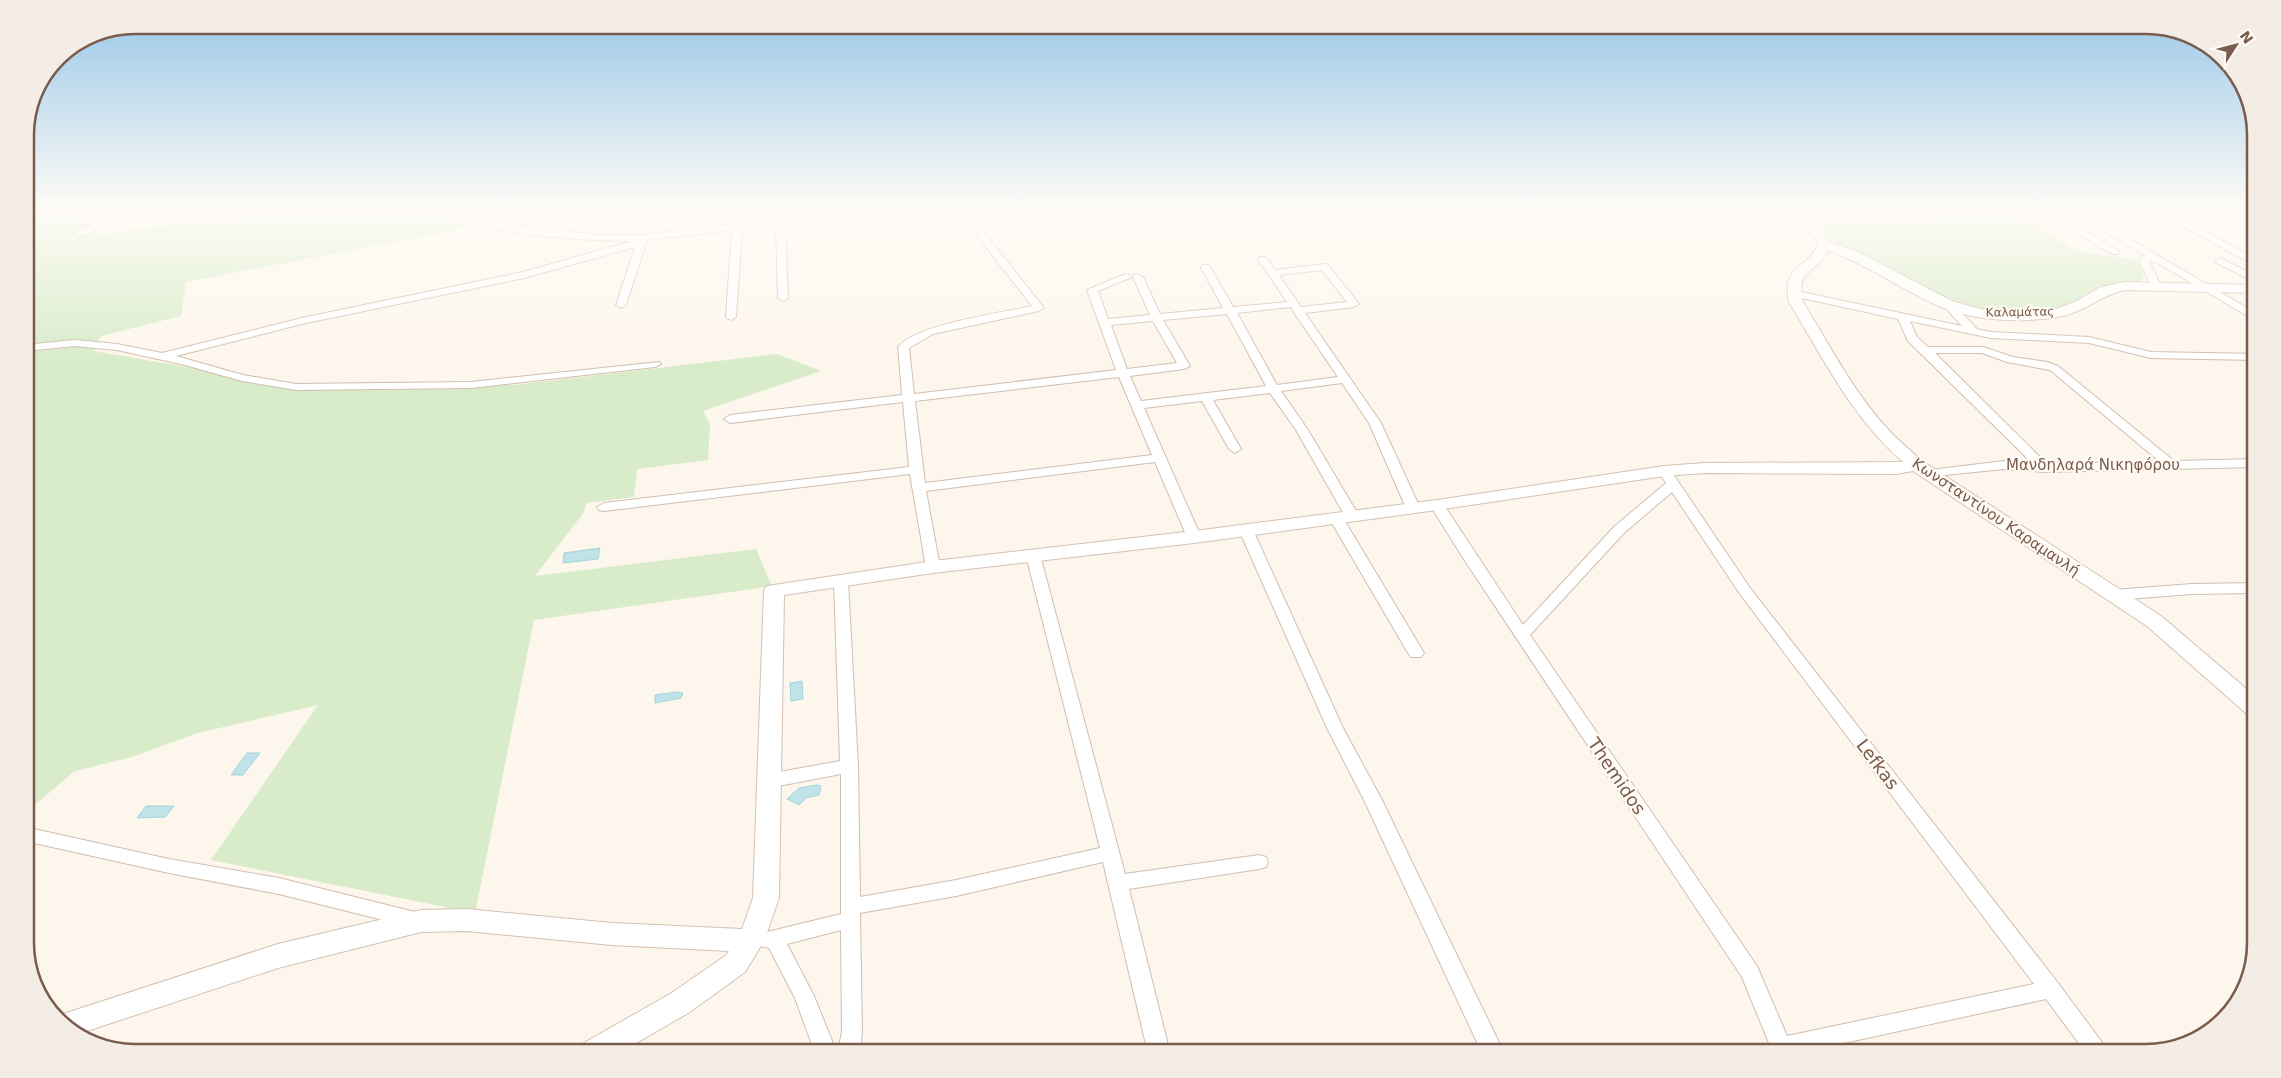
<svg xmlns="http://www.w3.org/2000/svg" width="2281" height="1078" viewBox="0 0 2281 1078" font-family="'DejaVu Sans',sans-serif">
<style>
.green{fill:#d8ecc9}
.water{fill:#bfe3e8;stroke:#a5d3da}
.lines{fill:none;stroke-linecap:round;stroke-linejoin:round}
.street-casing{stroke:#d1beb0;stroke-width:2}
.secondary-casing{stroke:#d6c0b0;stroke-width:2}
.street{fill:#fff;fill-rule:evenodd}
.secondary{fill:#fff;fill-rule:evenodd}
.labels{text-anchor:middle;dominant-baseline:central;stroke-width:4.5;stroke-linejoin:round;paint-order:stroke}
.far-street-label{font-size:12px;fill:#7a5c4d;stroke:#fffaf3}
.street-label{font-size:15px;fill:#7a5c4d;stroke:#fffaf3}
.near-street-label{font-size:18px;fill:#7a5c4d;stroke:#fffaf3}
.rim{fill:none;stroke:#7a5c4d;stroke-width:2.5}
</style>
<rect width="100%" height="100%" fill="#fdf6ec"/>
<!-- green -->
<path class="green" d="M25,211H123L84,228L86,233H111L136,228L225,222L234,211H440L444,215L475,224L452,231L186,282L181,316L101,336L94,351L303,387L514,385L777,354L821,371L703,411L710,424L708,460L637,469L634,497L586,503L584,512L535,576L756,549L772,586L534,620L475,913L211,860L318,705L198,733L132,757L75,771L25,813Z
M1930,214L2019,215L2075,251L2135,260L2141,265L2144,277L2138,282L2107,286L2055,310L1993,311L1973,307L1933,292L1836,242L1816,220Z"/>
<!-- water -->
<path class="water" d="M600,548L598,559L563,563L564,553Z
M802,681L803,699L791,701L790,683Z
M677,692L683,693L681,698L655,703V695Z
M247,753H260L243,775H231Z
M817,785L821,786L819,795L806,798L799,805L787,799L799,788Z
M146,806H174L165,817L137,818Z"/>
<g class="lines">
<!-- street casing -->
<g class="street-casing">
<path id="street" d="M120,211H132L82,236L74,234Z
M444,211H456L489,222L598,235H643L702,228L706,211H715L711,227L820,213L884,211L880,214L785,223L788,298L783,301L778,298L776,224L742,229L736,317L731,320L726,317L732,230L647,240L626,305L621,308L616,305L635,247L524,278L306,323L176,356L243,375L296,384L471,382L659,362L661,364L655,367L471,388L296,390L242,381L185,365L117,350L75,346L25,351V345L75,340L117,344L162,353L306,317L523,272L632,241C594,241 471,235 444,211Z
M958,211H967L1044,308L1039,311L933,334L909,348L914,394L1116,370L1087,290L1123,275L1127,274L1132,277L1098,291L1108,319L1150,315L1133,277L1134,275L1138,274L1143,277L1160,314L1223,308L1201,267L1203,265H1209L1233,307L1287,302L1258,259L1260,257H1266L1275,270L1325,264L1328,265L1359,304L1354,307L1305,313L1381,423L1420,508L1413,512L1406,508L1369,423L1342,383L1281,391L1308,430L1359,516L1352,520L1345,516L1296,430L1270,393L1213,400L1241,449L1235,453L1229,449L1202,401L1144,408L1201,537L1194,541L1187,537L1155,462L926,491L940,567L933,571L926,567L910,474L604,511L599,510L597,507L604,503L909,467L903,402L730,423L724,419L730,415L902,395L898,347C917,324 1001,313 1032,306ZM1322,270L1347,302L1301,307L1279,275ZM1291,307L1293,311L1338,377L1277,385L1237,313ZM1227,314L1266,386L1141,401L1130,376L1184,369L1190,366L1163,320ZM1153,321L1177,363L1127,369L1111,325ZM1119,377L1152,455L925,483L915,401Z
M1209,211H1220L1248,227L1240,229Z
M1882,211H2256V216L2174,215L2256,259V266L2162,215H2089L2256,313V321L2156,262L2149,261L2161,286L2156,289L2152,288L2139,260L2145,255L2076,215H2059L2118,250V254H2112L2047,215H1935L1803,220L1798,217L1803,214Z
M2220,258L2256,276V283L2217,263L2215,261Z
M1792,290L1962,326L1942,304L1947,301L1951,302L1977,329L1991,332L2089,337L2151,352L2256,354V360L2151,358L2089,343L1991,338L1910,321L1917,337L1928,347H1983L2013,357L2047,362L2058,366L2174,461L2256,459V467L2044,472L2004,469L1925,477L1924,474L1925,471L1930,470L2004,461L2032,463L1908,341L1898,319L1788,295V291ZM1935,353H1982L2007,362L2050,370L2159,461L2047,464Z
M1664,467L1669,468L1750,588L2058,983L2110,1053H2086L2046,999L1798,1053H1773L1742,977L1465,561L1430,505L1437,501L1442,502L1523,625L1614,527L1666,483L1658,471ZM1672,492L1740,594L2034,984L1787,1036L1757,966L1530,635L1624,533Z
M1336,514L1343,518L1424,653L1421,657H1411L1408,653L1329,518Z
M1246,526L1253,530L1343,728L1382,800L1504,1053H1482L1364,800L1327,728L1239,530Z
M1033,551L1040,555L1125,874L1259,855L1266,857L1268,862L1266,867L1259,869L1129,889L1170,1053H1148L1103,862L956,896L860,913L862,1031L860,1053H838L842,1031L841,930L787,944L814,996L837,1053H815L795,998L769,948L760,946L757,940L760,934L767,932L841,914V774L768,788L762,786L759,781L762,776L768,774L840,761L834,581L836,578H846L848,581L858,766L860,897L956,880L1100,848L1026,555Z
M2256,583V593L2192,594L2114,600L2109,598L2107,595L2109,592L2114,590L2192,584Z
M25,827L169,859L279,878L415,912L422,914L425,920L422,926L415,928L279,894L169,873L25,841Z"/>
</g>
<!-- secondary casing -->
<g class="secondary-casing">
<path id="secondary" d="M1792,211H1805L1830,242L1856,251L1952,301L1984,310L2056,309L2075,302L2101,287L2125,282L2256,285V293L2125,290C2101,295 2083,313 2058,317C2021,323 1976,321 1941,307C1902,290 1868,265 1828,250C1817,275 1795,267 1803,302C1829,344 1853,391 1886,427C1897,440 1910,450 1922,461L2161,616L2256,697V717L2248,715L2147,626L1913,471L1896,474L1705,473L1664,476L1437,510L1194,543L933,573L784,595L779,898L764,941L745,972L690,1012L619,1053H578L582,1044L670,994L725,956L729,951L612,945L467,931L421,932L278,968L78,1034L57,1016L278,944L421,910L467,909L612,923L742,929L753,898L764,590L767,586L933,561L1194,531L1437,500L1664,466L1705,463L1903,462C1853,419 1823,358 1789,302C1781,264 1807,271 1818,244L1816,239Z"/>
</g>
<!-- street -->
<use href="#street" class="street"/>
<!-- secondary -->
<use href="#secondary" class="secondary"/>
</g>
<!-- sky -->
<linearGradient id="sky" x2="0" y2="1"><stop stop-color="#97c7e8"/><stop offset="0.58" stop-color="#fefbf6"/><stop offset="1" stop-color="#fefbf6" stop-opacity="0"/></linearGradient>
<rect width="2281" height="362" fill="url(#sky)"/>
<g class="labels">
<!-- far-street labels -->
<g class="far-street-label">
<text transform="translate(2020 312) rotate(-1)">Καλαμάτας</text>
</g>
<!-- street labels -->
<g class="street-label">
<text x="2093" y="465">Μανδηλαρά Νικηφόρου</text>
<text transform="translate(1996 517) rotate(34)">Κωνσταντίνου Καραμανλή</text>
</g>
<!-- near-street labels -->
<g class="near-street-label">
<text transform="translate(1878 764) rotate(53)">Lefkas</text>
<text transform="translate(1617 776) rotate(56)">Themidos</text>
</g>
</g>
<!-- crop -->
<path d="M0 0H2281V1078H0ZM135 34H2146A101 101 0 0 1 2247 135V943A101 101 0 0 1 2146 1044H135A101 101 0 0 1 34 943V135A101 101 0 0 1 135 34Z" fill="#f4ede6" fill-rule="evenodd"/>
<path class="rim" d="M135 34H2146A101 101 0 0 1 2247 135V943A101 101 0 0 1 2146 1044H135A101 101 0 0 1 34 943V135A101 101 0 0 1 135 34Z"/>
<!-- north arrow -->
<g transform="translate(2236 45) rotate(54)" stroke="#fffaf3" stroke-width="4" paint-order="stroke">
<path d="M0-4L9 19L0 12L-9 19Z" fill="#7a5c4d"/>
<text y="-8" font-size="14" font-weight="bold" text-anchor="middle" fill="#7a5c4d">N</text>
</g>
</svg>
